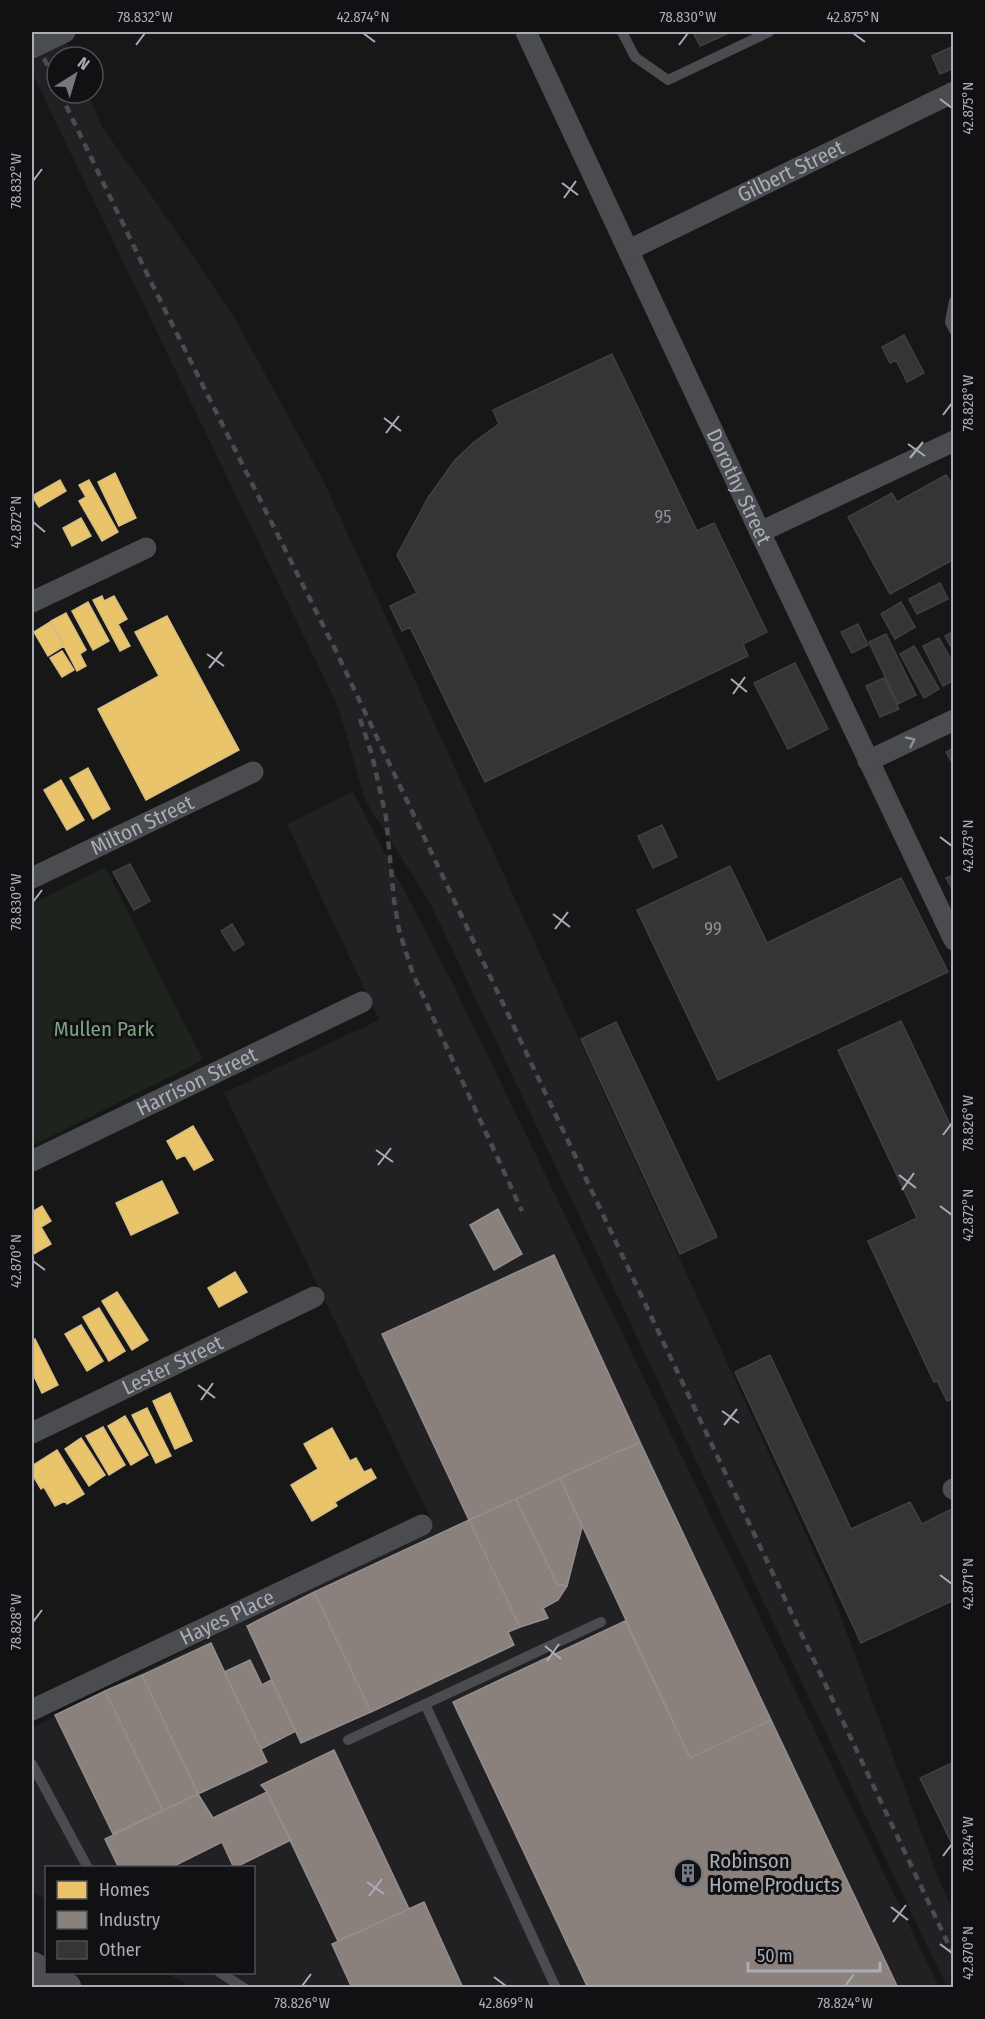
<svg xmlns="http://www.w3.org/2000/svg" width="985" height="2019" viewBox="0 0 985 2019" font-family="'Fira Sans Condensed',sans-serif">
<style>
.built{fill:#212123}
.green{fill:#1d241e}
.homes{fill:#e9c46a;stroke:#d6bd81;stroke-width:1.5}
.industry{fill:#8a817c;stroke:#938e8e;stroke-width:1.5}
.building{fill:#353536;stroke:#3f4043;stroke-width:1.5}
.lines{fill:none;stroke-linecap:round;stroke-linejoin:round}
.service{stroke:#4b4c50;stroke-width:10}
.minor{stroke:#4b4c50;stroke-width:21}
.motorway{stroke:#4e4e51;stroke-width:33}
.rail{stroke:#4b4c4f;stroke-width:4.5;stroke-dasharray:8 6;stroke-linecap:butt}
.minor-bridge{stroke:#4b4c50;stroke-width:21}
.oneway{stroke:#8c9099}
.ticks{fill:none;stroke:#a8adb8;stroke-width:2}
.labels{text-anchor:middle;dominant-baseline:central;stroke-width:6;stroke-linejoin:round;paint-order:stroke}
.number-label{font-size:18px;fill:#8b8f98}
.street-label{font-size:21px;fill:#a8adb8;stroke:#111113}
.park-label{font-size:21px;fill:#7fa381;stroke:#111113}
.poi-label{font-size:21px;fill:#a8adb8;stroke:#111113;text-anchor:start}
.neatline{fill:none;stroke:#a8adb8;stroke-width:2}
.ticks-label{font-size:15px;text-anchor:middle;fill:#a8adb8}
</style>
<rect width="100%" height="100%" fill="#171717"/>
<!-- built -->
<path class="built" d="M32,32H62L73,57H57V93H88L102,127L165,215L233,315L324,482L829,1585L939,1880L953,1911V1987H947L430,903L365,800L338,707L32,73Z
M353,792L452,982L939,1987H191L166,1973L254,1972V1868H46V1900L32,1891V1728L434,1525L224,1093L379,1020L287,824Z"/>
<!-- green -->
<path class="green" d="M105,867L203,1060L32,1146V904Z"/>
<!-- homes -->
<path class="homes" d="M115,473L136,518L119,526L98,482Z
M60,480L66,491L39,507L32,496Z
M89,480L118,532L102,541L79,501L86,497L79,485Z
M81,518L91,536L72,546L63,528Z
M102,596L104,601L114,596L127,619L118,624L130,646L120,651L93,600Z
M88,602L109,641L93,650L72,611Z
M66,613L86,650L80,654L86,666L77,671L51,621Z
M167,616L239,750L146,800L98,709L159,676L135,632Z
M50,622L64,646L48,656L34,632Z
M62,651L74,670L62,677L50,658Z
M88,768L110,809L93,819L70,778Z
M61,780L84,820L67,830L44,790Z
M193,1126L213,1160L194,1170L185,1155L177,1159L167,1141Z
M162,1181L178,1213L131,1235L116,1203Z
M32,1206L34,1211L42,1206L51,1221L41,1227L51,1244L32,1255Z
M235,1272L247,1292L219,1307L208,1288Z
M117,1292L148,1340L132,1350L102,1301Z
M99,1308L125,1351L109,1361L83,1317Z
M81,1325L103,1361L87,1371L65,1334Z
M35,1339L58,1385L42,1393L32,1372V1341Z
M170,1393L192,1441L175,1449L153,1401Z
M147,1408L171,1456L156,1463L132,1415Z
M125,1416L148,1455L131,1465L108,1426Z
M103,1427L125,1465L109,1475L86,1436Z
M332,1428L350,1461L356,1458L364,1472L371,1469L376,1478L335,1502L337,1506L312,1521L291,1485L318,1469L304,1444Z
M81,1438L105,1475L89,1486L65,1449Z
M57,1450L84,1494L67,1504L65,1501L55,1506L44,1487L41,1489L32,1474V1466Z"/>
<!-- industry -->
<path class="industry" d="M498,1209L522,1254L494,1270L470,1225Z
M554,1255L640,1442L469,1520L382,1334Z
M640,1442L771,1720L690,1758L560,1478Z
M560,1478L582,1527L567,1586L557,1584L516,1499Z
M516,1499L557,1584L567,1586L558,1600L543,1608L548,1618L520,1627L469,1520Z
M469,1520L520,1627L508,1632L514,1645L371,1712L314,1592Z
M314,1592L371,1712L301,1743L247,1626Z
M625,1621L690,1758L771,1720L898,1988H588L453,1702Z
M211,1643L267,1762L198,1794L142,1675Z
M250,1660L262,1685L271,1680L296,1731L261,1749L224,1672Z
M142,1675L198,1794L163,1810L105,1691Z
M105,1691L163,1810L113,1834L55,1715Z
M334,1750L409,1909L338,1941L267,1792L261,1785Z
M267,1792L291,1840L234,1868L222,1842L170,1868H119L105,1839L198,1794L213,1818Z
M424,1902L463,1988H352L332,1944Z"/>
<!-- building -->
<path class="building" d="M693,32H731L700,46Z
M954,46V68L940,74L932,56Z
M904,335L924,373L907,382L896,360L890,363L882,347Z
M612,354L697,531L714,523L767,632L743,644L748,656L485,782L410,627L402,631L390,606L417,593L397,555L428,498L455,460L474,442L499,424L493,410Z
M946,475L954,488V559L890,594L848,517L892,493L897,502Z
M940,583L948,599L917,614L909,599Z
M901,602L915,627L895,639L881,614Z
M858,624L868,645L852,653L841,632Z
M954,631V652L945,636Z
M886,634L916,695L898,704L869,642Z
M939,638L954,665V680L943,686L923,646Z
M914,646L939,689L924,698L900,654Z
M795,663L828,729L788,749L754,683Z
M884,678L899,709L880,717L866,686Z
M954,748V766L946,752Z
M662,825L677,857L653,868L638,836Z
M130,864L150,901L134,910L113,872Z
M730,866L767,943L901,878L948,972L718,1080L637,910Z
M954,875V892L946,878Z
M232,924L244,944L234,951L221,931Z
M901,1021L954,1133V1398L947,1401L937,1381L934,1382L868,1241L917,1218L838,1050Z
M616,1022L717,1237L680,1254L581,1039Z
M770,1355L851,1529L910,1502L922,1524L954,1508V1600L861,1643L735,1372Z
M954,1762V1848L920,1778Z"/>
<g class="lines">
<!-- service -->
<path class="service" d="M622,32L635,57L668,80L769,32
M954,301L950,322L954,330
M425,1704L556,1988
M348,1740L601,1622
M32,1764L88,1868
M219,1972L244,1988"/>
<!-- minor -->
<g class="minor">
<path id="s1" d="M526,32L760,532L954,940"/>
<path id="s2" d="M629,250L954,92"/>
<path d="M760,532L954,441"/>
<path d="M32,602L146,548"/>
<path d="M868,761L954,720"/>
<path id="s3" d="M32,878L253,772"/>
<path id="s4" d="M32,1161L362,1002"/>
<path id="s5" d="M32,1433L314,1297"/>
<path d="M953,1489H954"/>
<path id="s6" d="M32,1710L422,1525"/>
</g>
<!-- motorway -->
<path class="motorway" d="M32,1968L65,1988"/>
<!-- rail -->
<path class="rail" d="M32,33L57,86
M60,93L151,282L337,653L954,1956
M360,719L372,755L386,817L394,900L399,930L413,974L522,1211"/>
<!-- minor-bridge -->
<path class="minor-bridge" d="M32,48L65,32"/>
</g>
<!-- one-way arrows -->
<defs><path id="oneway-chevron" d="M-2-3.5L2.5 0L-2 3.5" fill="none" stroke-width="1.6" stroke-linecap="round" stroke-linejoin="round" transform="scale(1.5)"/></defs>
<use class="oneway" href="#oneway-chevron" transform="translate(911 741) rotate(-25)"/>
<!-- ticks -->
<path class="ticks" d="M363,33L375,42M853,33L865,42M136,45L145,33M679,45L688,33M940,99L952,108M33,181L42,169M562,183L578,195M564,198L576,181M943,415L952,403M384,418L401,431M386,433L399,416M908,444L925,456M910,458L923,442M33,522L45,532M207,654L224,666M209,668L222,652M731,679L747,692M733,694L745,677M940,837L952,846M33,902L42,890M553,914L570,927M555,929L568,912M943,1135L952,1123M376,1150L393,1162M378,1165L391,1148M899,1175L916,1188M902,1190L914,1173M940,1206L952,1215M33,1261L45,1270M198,1385L215,1398M201,1400L213,1383M722,1411L739,1423M724,1425L737,1409M940,1575L952,1584M33,1622L42,1610M545,1646L561,1659M547,1661L559,1644M943,1856L952,1844M367,1882L384,1894M369,1896L382,1879M891,1907L908,1920M893,1922L906,1905M940,1944L952,1953M494,1977L506,1986M302,1986L311,1974M845,1986L854,1974"/>
<!-- icons -->
<defs>
<g id="building-ring" transform="scale(1.5)"><circle r="9.5" fill="#111113" stroke="#757880" stroke-width="1.5"/><path d="M-4-6H4V6H1V3H-1V6H-4ZM-2.5-4.3h1.7v1.8h-1.7ZM.8-4.3h1.7v1.8H.8ZM-2.5-1h1.7V.8h-1.7ZM.8-1h1.7V.8H.8Z" fill="#757880"/></g>
</defs>
<g fill-rule="evenodd">
<use href="#building-ring" x="688" y="1873"/>
</g>
<g class="labels">
<!-- number labels -->
<g class="number-label">
<text x="663" y="517">95</text>
<text x="713" y="929">99</text>
</g>
<!-- street labels -->
<g class="street-label">
<text stroke="none"><textPath href="#s2" startOffset="180">Gilbert Street</textPath></text>
<text stroke="none"><textPath href="#s1" startOffset="502">Dorothy Street</textPath></text>
<text stroke="none"><textPath href="#s3" startOffset="122">Milton Street</textPath></text>
<text stroke="none"><textPath href="#s4" startOffset="183">Harrison Street</textPath></text>
<text stroke="none"><textPath href="#s5" startOffset="156">Lester Street</textPath></text>
<text stroke="none"><textPath href="#s6" startOffset="216">Hayes Place</textPath></text>
</g>
<!-- park labels -->
<g class="park-label">
<text x="104" y="1029">Mullen Park</text>
</g>
<!-- poi labels -->
<g class="poi-label">
<text x="709" y="1861">Robinson<tspan x="709" dy="24">Home Products</tspan></text>
</g>
</g>
<!-- border -->
<rect width="985" height="2019" fill="none" stroke="#111113" stroke-width="66"/>
<!-- legend -->
<rect x="45" y="1866" width="210" height="108" fill="#111113" stroke="#4d4f55" stroke-width="1.5"/>
<rect x="57" y="1881" width="30" height="18" fill="#e9c46a" stroke="#4d4f55" stroke-width="1.5"/>
<text x="99" y="1896" font-size="18" fill="#a8adb8">Homes</text>
<rect x="57" y="1911" width="30" height="18" fill="#8a817c" stroke="#4d4f55" stroke-width="1.5"/>
<text x="99" y="1926" font-size="18" fill="#a8adb8">Industry</text>
<rect x="57" y="1941" width="30" height="18" fill="#353536" stroke="#4d4f55" stroke-width="1.5"/>
<text x="99" y="1956" font-size="18" fill="#a8adb8">Other</text>
<!-- north arrow -->
<g transform="translate(75 75) rotate(37)"><circle r="28" fill="#111113" stroke="#4d4f55" stroke-width="1.5"/>
<path d="M0-4.5L10 22L0 15L-10 22Z" fill="#757880"/>
<text y="-9" font-size="16" font-weight="bold" text-anchor="middle" fill="#a8adb8">N</text>
</g>
<!-- scale -->
<path d="M748 1962v9h132v-9" fill="none" stroke="#a8adb8" stroke-width="3"/>
<text x="757" y="1962" font-size="18" fill="#a8adb8" stroke="#111113" stroke-width="4.5" paint-order="stroke">50 m</text>
<rect x="33" y="33" width="919" height="1953" class="neatline"/>
<g class="ticks-label">
<text x="145" y="22">78.832°W</text>
<text x="363" y="22">42.874°N</text>
<text x="688" y="22">78.830°W</text>
<text x="853" y="22">42.875°N</text>
<text transform="translate(968 108) rotate(-90)" y="5">42.875°N</text>
<text transform="translate(16 181) rotate(-90)" y="5">78.832°W</text>
<text transform="translate(968 403) rotate(-90)" y="5">78.828°W</text>
<text transform="translate(16 522) rotate(-90)" y="5">42.872°N</text>
<text transform="translate(968 846) rotate(-90)" y="5">42.873°N</text>
<text transform="translate(16 902) rotate(-90)" y="5">78.830°W</text>
<text transform="translate(968 1123) rotate(-90)" y="5">78.826°W</text>
<text transform="translate(968 1215) rotate(-90)" y="5">42.872°N</text>
<text transform="translate(16 1261) rotate(-90)" y="5">42.870°N</text>
<text transform="translate(968 1584) rotate(-90)" y="5">42.871°N</text>
<text transform="translate(16 1622) rotate(-90)" y="5">78.828°W</text>
<text transform="translate(968 1844) rotate(-90)" y="5">78.824°W</text>
<text transform="translate(968 1953) rotate(-90)" y="5">42.870°N</text>
<text x="302" y="2008">78.826°W</text>
<text x="506" y="2008">42.869°N</text>
<text x="845" y="2008">78.824°W</text>
</g>
</svg>
